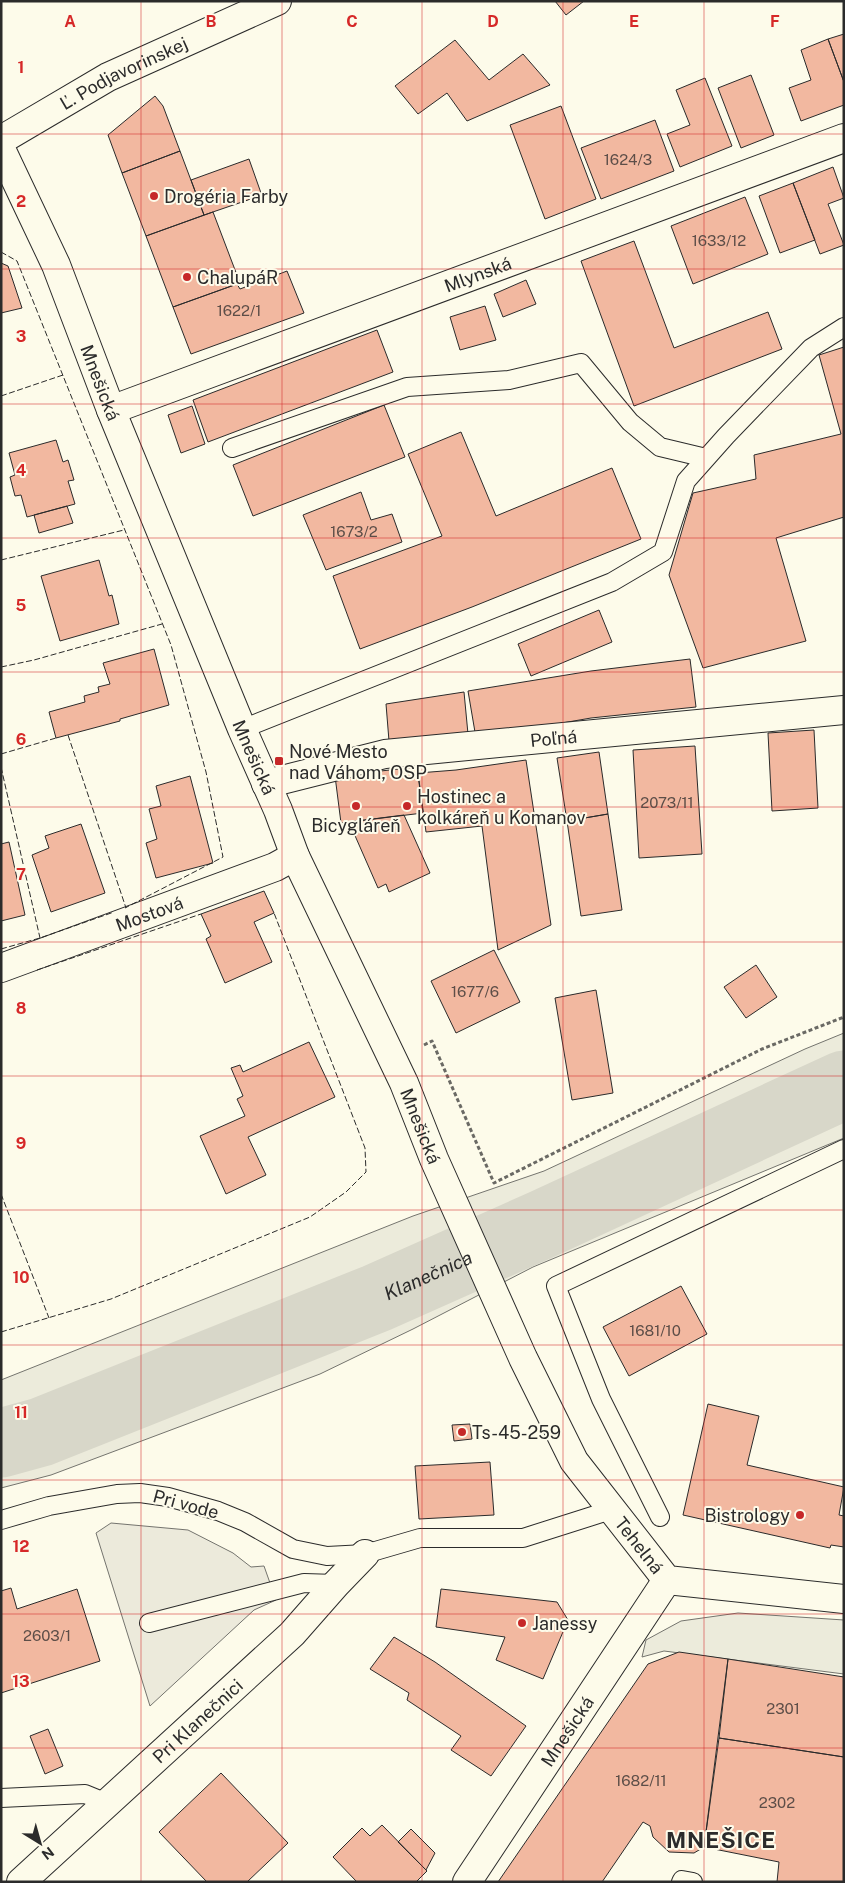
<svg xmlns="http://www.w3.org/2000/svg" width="845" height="1883" viewBox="0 0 845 1883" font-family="'Public Sans',sans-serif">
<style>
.green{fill:#ecebdb;stroke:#74746e}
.parking{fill:#eceadb;stroke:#74746e}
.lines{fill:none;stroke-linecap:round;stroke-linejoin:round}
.river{stroke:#d8d7c9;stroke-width:69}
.building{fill:#f2b8a0;stroke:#2b2b2b}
.service-casing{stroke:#2b2b2b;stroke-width:20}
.minor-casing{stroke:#2b2b2b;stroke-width:30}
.tertiary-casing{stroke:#2b2b2b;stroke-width:30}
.primary-casing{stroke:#2b2b2b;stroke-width:30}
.path{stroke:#6a6964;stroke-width:3;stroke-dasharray:4 2.5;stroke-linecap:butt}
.service{stroke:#fdfbea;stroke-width:18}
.minor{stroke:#fdfbea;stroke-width:28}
.tertiary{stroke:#fdfbea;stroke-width:28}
.primary{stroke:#fdfbea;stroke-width:28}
.fence{stroke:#2b2b2b;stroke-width:1;stroke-dasharray:6 2.5;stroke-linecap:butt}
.grid{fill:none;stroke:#d62828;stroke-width:1;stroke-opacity:0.55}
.poi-dot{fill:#c62828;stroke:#fdfbea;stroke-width:2}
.labels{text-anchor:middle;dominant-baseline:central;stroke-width:4;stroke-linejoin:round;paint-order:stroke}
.number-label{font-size:15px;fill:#5d4e48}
.street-label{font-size:18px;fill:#2b2b2b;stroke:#fdfbea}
.poi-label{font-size:18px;fill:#2b2b2b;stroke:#fdfbea;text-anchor:start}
.water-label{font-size:19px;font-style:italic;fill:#2b2b2b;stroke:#fdfbea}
.district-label{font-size:22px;font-weight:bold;letter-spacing:1px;fill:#2b2b2b;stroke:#fdfbea}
.grid-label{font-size:16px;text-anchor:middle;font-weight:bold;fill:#d62828;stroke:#fdfbea;stroke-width:4;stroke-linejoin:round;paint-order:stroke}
</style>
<rect width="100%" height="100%" fill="#fdfbea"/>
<!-- green -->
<path class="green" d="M844,1033V1138L533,1267L413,1329L320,1374L51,1475L1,1488V1380L413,1216L544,1171L805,1049Z
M738,1613L844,1620V1674L664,1651L642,1657L646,1640L681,1621Z"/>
<!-- parking -->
<path class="parking" d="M111,1523L188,1530L233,1553L251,1567L264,1566L276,1600L254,1610L150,1706L96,1533Z"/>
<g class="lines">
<!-- river -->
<path class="river" id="s1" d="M1,1443L41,1432L377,1298L543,1224L844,1085"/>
</g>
<!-- building -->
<path class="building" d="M555,1H584L566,15Z
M844,34V82L828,39Z
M828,39L844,82V105L801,121L789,88L811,80L801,50Z
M455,40L489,80L523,54L550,85L467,121L447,93L418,114L395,86Z
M751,75L774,135L741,148L718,88Z
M705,78L732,146L680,167L667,134L690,125L676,90Z
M155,96L163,106L180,151L122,173L108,135Z
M561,106L596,199L545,219L510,125Z
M655,120L674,171L601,199L581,148Z
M180,151L204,215L146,236L122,173Z
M249,159L261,193L248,200L204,215L191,180Z
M833,167L844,198L828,204L844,245L820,254L793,183Z
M793,183L815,240L780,253L759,196Z
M745,197L768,254L693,284L671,226Z
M213,212L240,283L173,307L146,236Z
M634,241L674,348L768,312L782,349L634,406L581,261Z
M1,263L8,266L22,308L1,313Z
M287,271L304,313L191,354L173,307L237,284L240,289Z
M526,280L536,304L503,317L494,294Z
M485,306L496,340L460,350L450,317Z
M377,330L393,372L208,442L193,400Z
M844,347V517L776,538L806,641L703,668L669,575L693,493L756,479L754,455L841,434L819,355Z
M384,405L405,457L253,516L233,465Z
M192,406L205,444L181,453L168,415Z
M461,432L496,516L612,468L641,539L472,607L360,649L333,576L442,536L408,454Z
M56,440L63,462L68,460L74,480L68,481L75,504L27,517L21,495L15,496L10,477L15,475L9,453Z
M361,492L371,520L392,514L402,542L326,570L303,515Z
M67,506L73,523L39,533L34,515Z
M99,560L109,596L112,595L119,624L60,641L41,576Z
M599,610L612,642L531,676L518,644Z
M154,649L169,705L120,719V721L56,738L49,712L85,702L84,696L99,692L98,687L110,684L103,663Z
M690,659L696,707L591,718L476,738L468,691L591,671Z
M464,692L468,734L389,741L386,704Z
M814,730L818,808L772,811L768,733Z
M695,746L702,854L639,858L633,750Z
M599,752L608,814L567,821L557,758Z
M526,760L551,925L498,950L482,826L426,832L418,773L456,770Z
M417,767L423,813L341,823L335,776Z
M190,776L213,863L156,878L146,843L157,839L149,809L161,806L156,786Z
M608,814L622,910L581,916L567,821Z
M404,815L430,873L389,892L386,884L378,888L349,822Z
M81,824L105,893L51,912L32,855L49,848L45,836Z
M9,842L25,915L1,921V844Z
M264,891L274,913L254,922L272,962L225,983L206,939L211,936L201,914Z
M494,950L520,1002L456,1033L431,981Z
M756,965L777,997L746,1018L724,987Z
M596,990L613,1093L572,1100L555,998Z
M309,1042L335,1097L248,1137L266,1175L226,1194L200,1136L245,1116L237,1099L243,1096L231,1068L240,1065L243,1072Z
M681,1286L707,1334L629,1376L603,1327Z
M708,1404L759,1416L747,1465L844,1487L839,1515L844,1516V1547L831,1545L830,1548L683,1515Z
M470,1424L472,1439L454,1441L452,1425Z
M490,1462L494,1515L419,1519L415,1466Z
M11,1588L17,1609L77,1589L100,1661L1,1693V1591Z
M441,1589L557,1602L568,1620L543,1679L496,1660L505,1637L436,1627Z
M394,1637L435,1662L526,1726L491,1776L451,1750L461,1736L407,1700L409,1693L370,1669Z
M679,1652L728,1659L704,1847L694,1853L669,1852L653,1837L650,1826L643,1822L602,1882H498L648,1664Z
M728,1659L844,1677V1757L719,1738Z
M48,1729L63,1766L45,1774L30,1736Z
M719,1738L844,1757V1882H777L779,1862L704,1847Z
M221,1773L288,1843L247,1882H207L159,1832Z
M382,1825L427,1871L416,1882H357L333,1857L362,1828L370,1836Z
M411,1829L435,1853L426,1870L398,1842Z"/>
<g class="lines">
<!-- service casing -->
<g class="service-casing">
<path id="service" d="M232,448L407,387L509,380L581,363L630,422L660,447L706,458
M242,729L612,582L663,552L686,481L726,436L811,348L844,327
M660,1517L601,1399L556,1286L844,1149
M1,1520L49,1506L117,1494L140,1493L168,1497L218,1511L245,1522L293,1549L327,1556L365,1554L420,1538H523L611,1510
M149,1623L304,1583L336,1584
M1,1798L85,1794L107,1803
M681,1882L682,1880L693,1882"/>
</g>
<!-- minor casing -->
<g class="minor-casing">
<g id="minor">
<path id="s2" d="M111,410L844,138"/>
<path id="s3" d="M266,784L385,754L844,710"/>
<path id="s4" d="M1,968L275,867L295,856"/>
<path id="s5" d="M21,1882L292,1634L336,1584L365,1554"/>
<path id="s6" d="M467,1882L667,1580"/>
</g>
</g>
<!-- tertiary casing -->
<g class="tertiary-casing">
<g id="tertiary">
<path id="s7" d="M1,149L56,265L111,410L242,729L278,810L295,856L404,1083L434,1159L523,1358L574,1461L667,1580L844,1599"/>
</g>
</g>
<!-- primary casing -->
<g class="primary-casing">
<g id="primary">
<path id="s8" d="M1,140L108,77L277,1"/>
</g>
</g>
<!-- path -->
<path class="path" d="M424,1045L432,1041L494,1183L762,1049L844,1017"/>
<!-- service -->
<use href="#service" class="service"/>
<!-- minor -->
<use href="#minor" class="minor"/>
<!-- tertiary -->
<use href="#tertiary" class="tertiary"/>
<!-- primary -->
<use href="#primary" class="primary"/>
<!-- fence -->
<path class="fence" d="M1,252L17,261L171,645L206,772L223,857L125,908
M1,396L63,375
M1,560L124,530
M1,667L34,660L162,624
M68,735L126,908
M1,754L56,738
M1,767L40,938
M1,949L40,938L114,912
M37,970L201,914
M1,1194L49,1318
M1,1332L111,1299L310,1217L346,1192L366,1172L365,1148L274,913"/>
</g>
<!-- grid -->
<path class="grid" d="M141,1V1882M282,1V1882M422,1V1882M563,1V1882M704,1V1882M1,134H844M1,269H844M1,404H844M1,538H844M1,672H844M1,807H844M1,942H844M1,1076H844M1,1210H844M1,1345H844M1,1480H844M1,1614H844M1,1748H844"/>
<!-- markers -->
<g class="poi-dot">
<circle cx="154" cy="196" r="5"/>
<circle cx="187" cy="277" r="5"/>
<rect x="274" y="756" width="10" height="10" rx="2.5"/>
<circle cx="356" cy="806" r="5"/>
<circle cx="407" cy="806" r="5"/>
<circle cx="462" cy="1432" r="5"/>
<circle cx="800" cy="1515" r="5"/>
<circle cx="522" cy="1623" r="5"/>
</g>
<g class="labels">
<!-- number labels -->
<g class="number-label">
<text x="628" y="159">1624/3</text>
<text x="719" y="240">1633/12</text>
<text x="239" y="310">1622/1</text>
<text x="354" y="531">1673/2</text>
<text x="667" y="802">2073/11</text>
<text x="475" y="991">1677/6</text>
<text x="655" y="1330">1681/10</text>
<text x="47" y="1635">2603/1</text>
<text x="783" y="1708">2301</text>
<text x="641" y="1780">1682/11</text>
<text x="777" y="1802">2302</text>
</g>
<!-- street labels -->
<g class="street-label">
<text stroke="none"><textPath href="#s8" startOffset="140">Ľ. Podjavorinskej</textPath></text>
<text stroke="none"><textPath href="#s2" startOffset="391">Mlynská</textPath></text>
<text stroke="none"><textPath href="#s7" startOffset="254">Mnešická</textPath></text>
<text stroke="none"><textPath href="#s3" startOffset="292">Poľná</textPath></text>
<text stroke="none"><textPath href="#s7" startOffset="659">Mnešická</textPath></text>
<text stroke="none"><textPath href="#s4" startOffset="158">Mostová</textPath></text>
<text stroke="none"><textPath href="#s7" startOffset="1064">Mnešická</textPath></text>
<text transform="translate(186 1504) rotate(15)">Pri vode</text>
<text stroke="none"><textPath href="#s7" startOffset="1539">Tehelná</textPath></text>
<text stroke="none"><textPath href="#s5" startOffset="239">Pri Klanečnici</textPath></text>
<text stroke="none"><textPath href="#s6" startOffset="181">Mnešická</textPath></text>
</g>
<!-- poi labels -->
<g class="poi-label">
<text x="164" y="196">Drogéria Farby</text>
<text x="197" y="277">ChalupáR</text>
<text x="289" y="751">Nové Mesto<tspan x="289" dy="21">nad Váhom, OSP</tspan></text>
<text x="417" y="796">Hostinec a<tspan x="417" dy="21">kolkáreň u Komanov</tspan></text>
<text x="356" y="825" text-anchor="middle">Bicygláreň</text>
<text x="472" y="1432">Ts-45-259</text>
<text x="790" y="1515" text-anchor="end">Bistrology</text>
<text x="532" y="1623">Janessy</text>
</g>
<!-- water labels -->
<g class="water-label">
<text stroke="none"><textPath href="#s1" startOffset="459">Klanečnica</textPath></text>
</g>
<!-- district labels -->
<g class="district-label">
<text x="721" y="1840">MNEŠICE</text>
</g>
</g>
<g class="grid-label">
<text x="70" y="27">A</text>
<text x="211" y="27">B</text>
<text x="352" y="27">C</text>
<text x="493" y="27">D</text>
<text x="634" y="27">E</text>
<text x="775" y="27">F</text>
<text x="21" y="73">1</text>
<text x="21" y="207">2</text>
<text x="21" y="342">3</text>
<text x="21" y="476">4</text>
<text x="21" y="611">5</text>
<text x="21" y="745">6</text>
<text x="21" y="880">7</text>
<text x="21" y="1014">8</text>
<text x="21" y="1149">9</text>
<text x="21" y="1283">10</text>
<text x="21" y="1418">11</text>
<text x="21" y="1552">12</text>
<text x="21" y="1687">13</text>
</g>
<!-- border -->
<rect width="845" height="1883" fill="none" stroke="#2b2b2b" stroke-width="5"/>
<!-- north arrow -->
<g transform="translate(40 1843) rotate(143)" stroke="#fdfbea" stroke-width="4" paint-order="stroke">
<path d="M0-4L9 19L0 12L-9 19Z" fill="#2b2b2b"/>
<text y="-8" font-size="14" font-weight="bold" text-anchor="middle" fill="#2b2b2b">N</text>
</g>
</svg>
